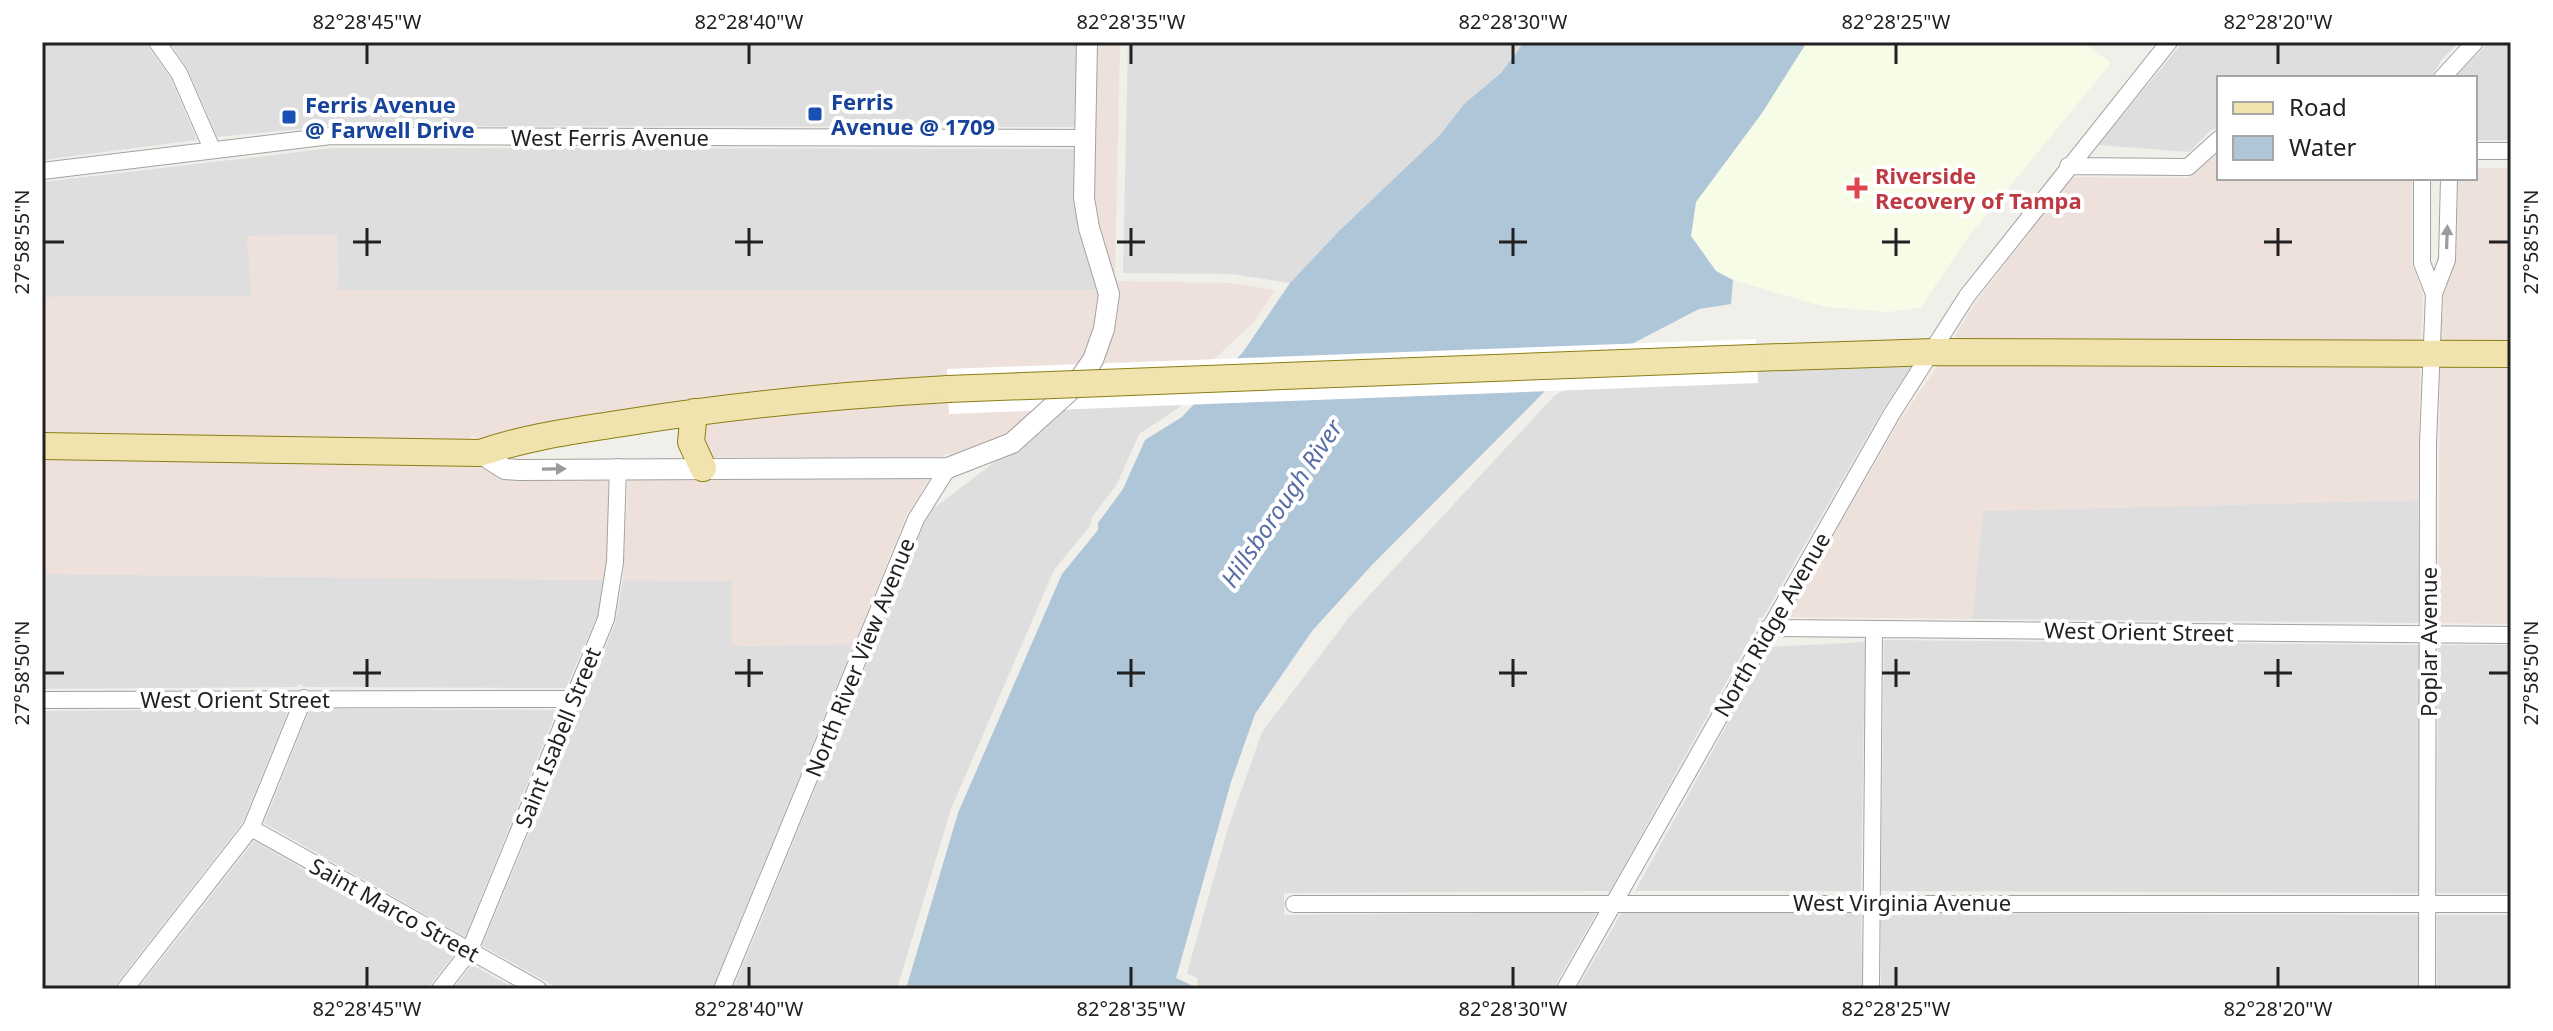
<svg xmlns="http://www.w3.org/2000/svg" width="2553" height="1031" viewBox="0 0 2553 1031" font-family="'Noto Sans',sans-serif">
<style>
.residential{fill:#dfdede}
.commercial{fill:#eee0db}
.education{fill:#f7fce6}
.water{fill:#afc5d8}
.pier{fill:#fff}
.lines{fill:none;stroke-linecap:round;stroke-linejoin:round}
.minor-casing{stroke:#a2a2a2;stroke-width:18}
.tertiary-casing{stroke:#a2a2a2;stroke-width:22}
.primary-casing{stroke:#8b7e13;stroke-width:28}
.minor{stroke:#fff;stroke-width:16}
.tertiary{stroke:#fff;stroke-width:20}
.primary{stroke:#f1e3ad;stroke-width:26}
.primary-bridge-casing{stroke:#8b7e13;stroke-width:28;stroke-linecap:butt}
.primary-bridge{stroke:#f1e3ad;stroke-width:26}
.oneway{fill:#9b9b9b}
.ticks{fill:none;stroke:#212121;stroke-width:3}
.transit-dot{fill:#1a4fb4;stroke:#fff;stroke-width:3}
.health-dot{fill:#e0444e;stroke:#fff;stroke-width:3}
.labels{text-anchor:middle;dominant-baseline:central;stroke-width:8;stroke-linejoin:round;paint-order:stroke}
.transit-label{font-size:22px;font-weight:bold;fill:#164399;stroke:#fff;text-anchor:start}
.street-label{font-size:22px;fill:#212121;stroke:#fff}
.health-label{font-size:22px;font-weight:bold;fill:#be3a42;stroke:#fff;text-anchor:start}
.water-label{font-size:24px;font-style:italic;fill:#586da5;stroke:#fff}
.neatline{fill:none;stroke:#212121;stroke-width:3}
.ticks-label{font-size:20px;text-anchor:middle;fill:#212121}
</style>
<rect width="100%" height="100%" fill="#f0efe9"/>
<!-- residential -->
<path class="residential" d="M42,42H145L171,79L197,140L42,160Z
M169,42H1077L1074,127L331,126L217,137L187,67Z
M1128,42H1524L1501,73L1464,104L1440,135L1339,231L1290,283L1232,274L1123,273Z
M2183,42H2460L2441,60L2431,78H2219V128L2211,130L2189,152L2098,145Z
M2489,42H2511V140H2475V78H2453Z
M332,148L1074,149L1079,229L1098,290H338L337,235L247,236L252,296L42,297V182Z
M1914,363L1883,409L1763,617L1758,618V625L1610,891L1284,893V915L1597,912L1553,989H1199L1197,978L1187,973L1228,828L1262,732L1351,615L1555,395L1591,375Z
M1195,391L1177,409L1139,434L1117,484L1092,517L1090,526L1054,570L951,809L897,989H733L924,524L934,508L996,461L1018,452L1073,402Z
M2418,500L2419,623L1972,619L1983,511Z
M42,574L604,580L597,616L566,688L306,687L299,684L297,687L42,689Z
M623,580L732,581L733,646L854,644L712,989H560L482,946L615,624Z
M1884,640L2419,645L2418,893L1881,891Z
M1865,642L1861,891H1635L1770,647Z
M2438,645H2511V893H2437Z
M289,709L243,822L114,987L42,989V711Z
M310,709L557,710L465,937L264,823Z
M254,841L454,955L427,989H138Z
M1622,912L1861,913L1862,989H1577Z
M1881,913L2418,915V989H1881Z
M2437,915H2511V989H2437Z
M472,965L516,989H453Z"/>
<!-- commercial -->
<path class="commercial" d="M1096,42H1120L1115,276L1118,281L1231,283L1275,290L1253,323L1215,358L1210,368L1102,364L1098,225L1093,197Z
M2217,154L2219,178H2412V263L2423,294L2421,343L1952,341L1975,303L2073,177L2188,178Z
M2475,168H2511V343H2440L2444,294L2456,261L2458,178H2475Z
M337,235L338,290H1098L1099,295L1095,326L1084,354L1071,374L813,386L688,399L687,402L477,439L472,435L470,439L42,436V297L252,296L247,236Z
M1940,362L2420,365L2418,500L1983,511L1972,619L1786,617L1899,422Z
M2440,365H2511V624L2438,623Z
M1048,396L1007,433L950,456L946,453L943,457H707L704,451L702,422L814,407Z
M42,457L474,462L505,480L608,478V558L604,580L42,574Z
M628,478L698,479L701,483L706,479H929L907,514L854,644L732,646V581L623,580Z"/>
<!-- education -->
<path class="education" d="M1807,42H2083L2111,63L1969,236L1920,308L1888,312L1825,307L1733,280L1716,271L1691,236L1696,202L1762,113Z"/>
<!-- water -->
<path class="water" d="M1524,42H1807L1762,113L1696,202L1691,236L1716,271L1733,280L1731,304L1699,309L1549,387L1371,566L1312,631L1255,714L1231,782L1176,978L1191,985L1190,989H906L958,813L1062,574L1098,530V523L1123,489L1145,440L1182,417L1243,352L1290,283L1339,231L1440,135L1464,104L1501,73Z"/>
<!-- pier -->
<path class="pier" d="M1756,339L1758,383L949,414L947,369Z"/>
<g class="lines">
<!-- minor casing -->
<g class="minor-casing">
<path id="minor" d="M157,42L179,73L212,149
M2442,78L2475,42
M2475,151H2511
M2068,166L2188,167L2219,139
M42,171L331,136L1084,138
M2422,178V263L2434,294
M1768,628L2511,635
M42,700L572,699
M251,828L538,989
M1294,904H2511
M125,989L251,828L304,698
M440,989L469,952L606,619L615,562L618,467
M722,989L916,519L948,468
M1565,989L1891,415L1967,296L2169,42
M1871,989L1874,629
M2427,989L2428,444L2434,294L2447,260L2449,178"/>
</g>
<!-- tertiary casing -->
<g class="tertiary-casing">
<path id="tertiary" d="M480,453L505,469L519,470L948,468L1012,443L1073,388L1093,360L1104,329L1109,294L1089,228L1084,198L1087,42"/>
</g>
<!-- primary casing -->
<g class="primary-casing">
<path id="primary" d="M1753,358L1934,352L2511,354
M694,412L691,442L703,468
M42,446L480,453C529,436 580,430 630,422C736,405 841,395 948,389"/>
</g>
<!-- minor -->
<use href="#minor" class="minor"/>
<!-- tertiary -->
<use href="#tertiary" class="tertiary"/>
<!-- primary -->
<use href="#primary" class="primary"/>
<!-- primary-bridge casing -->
<g class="primary-bridge-casing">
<path id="primary-bridge" d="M948,389L1753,358"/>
</g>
<!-- primary-bridge -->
<use href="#primary-bridge" class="primary-bridge"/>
</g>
<!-- one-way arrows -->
<defs><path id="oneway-solid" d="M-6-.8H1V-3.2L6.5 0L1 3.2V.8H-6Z" transform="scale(2)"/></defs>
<g class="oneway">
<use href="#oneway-solid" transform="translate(2447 237) rotate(-88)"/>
<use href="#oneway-solid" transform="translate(554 469) rotate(-1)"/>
</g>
<!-- ticks -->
<path class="ticks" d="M367,44V64M749,44V64M1131,44V64M1513,44V64M1896,44V64M2278,44V64M367,228V256M749,228V256M1131,228V256M1513,228V256M1896,228V256M2278,228V256M44,242H64M353,242H381M735,242H763M1117,242H1145M1499,242H1527M1882,242H1910M2264,242H2292M2489,242H2509M367,659V687M749,659V687M1131,659V687M1513,659V687M1896,659V687M2278,659V687M44,673H64M353,673H381M735,673H763M1117,673H1145M1499,673H1527M1882,673H1910M2264,673H2292M2489,673H2509M367,967V987M749,967V987M1131,967V987M1513,967V987M1896,967V987M2278,967V987"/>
<!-- markers -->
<g class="transit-dot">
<rect x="807" y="106" width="16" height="16" rx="4"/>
<rect x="281" y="109" width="16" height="16" rx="4"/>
</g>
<path class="health-dot" d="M1853 176h8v8h8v8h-8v8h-8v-8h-8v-8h8z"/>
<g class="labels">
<!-- transit labels -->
<g class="transit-label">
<text x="831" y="101">Ferris<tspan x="831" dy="25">Avenue @ 1709</tspan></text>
<text x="305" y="104">Ferris Avenue<tspan x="305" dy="25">@ Farwell Drive</tspan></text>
</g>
<!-- street labels -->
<g class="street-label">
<text x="610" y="137">West Ferris Avenue</text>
<text transform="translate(1771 624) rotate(-60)">North Ridge Avenue</text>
<text transform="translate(2139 631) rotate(1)">West Orient Street</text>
<text transform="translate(2428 642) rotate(-90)">Poplar Avenue</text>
<text transform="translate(859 657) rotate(-68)">North River View Avenue</text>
<text x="235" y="699">West Orient Street</text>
<text transform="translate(557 737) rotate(-68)">Saint Isabell Street</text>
<text x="1902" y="902">West Virginia Avenue</text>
<text transform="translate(395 909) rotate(29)">Saint Marco Street</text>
</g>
<!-- health labels -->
<g class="health-label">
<text x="1875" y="175">Riverside<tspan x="1875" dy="25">Recovery of Tampa</tspan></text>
</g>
<!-- water labels -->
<g class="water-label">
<text transform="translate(1281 503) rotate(-56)">Hillsborough River</text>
</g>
</g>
<!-- border -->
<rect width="2553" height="1031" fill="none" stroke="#ffffff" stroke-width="88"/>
<!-- legend -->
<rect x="2217" y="76" width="260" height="104" fill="#ffffff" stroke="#a6a6a6" stroke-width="2"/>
<rect x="2233" y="102" width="40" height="12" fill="#f1e3ad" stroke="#a6a6a6" stroke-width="2"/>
<text x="2289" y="116" font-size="24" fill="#212121">Road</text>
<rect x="2233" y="136" width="40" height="24" fill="#afc5d8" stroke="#a6a6a6" stroke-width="2"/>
<text x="2289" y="156" font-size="24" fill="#212121">Water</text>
<rect x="44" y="44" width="2465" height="943" class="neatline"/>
<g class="ticks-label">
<text x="367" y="29">82°28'45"W</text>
<text x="749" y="29">82°28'40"W</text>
<text x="1131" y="29">82°28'35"W</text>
<text x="1513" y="29">82°28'30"W</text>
<text x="1896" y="29">82°28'25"W</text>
<text x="2278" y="29">82°28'20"W</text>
<text transform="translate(22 242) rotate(-90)" y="7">27°58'55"N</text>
<text transform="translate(2531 242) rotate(-90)" y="7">27°58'55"N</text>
<text transform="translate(22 673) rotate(-90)" y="7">27°58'50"N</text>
<text transform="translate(2531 673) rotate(-90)" y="7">27°58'50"N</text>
<text x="367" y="1016">82°28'45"W</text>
<text x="749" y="1016">82°28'40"W</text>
<text x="1131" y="1016">82°28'35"W</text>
<text x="1513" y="1016">82°28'30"W</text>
<text x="1896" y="1016">82°28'25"W</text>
<text x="2278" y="1016">82°28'20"W</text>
</g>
</svg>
